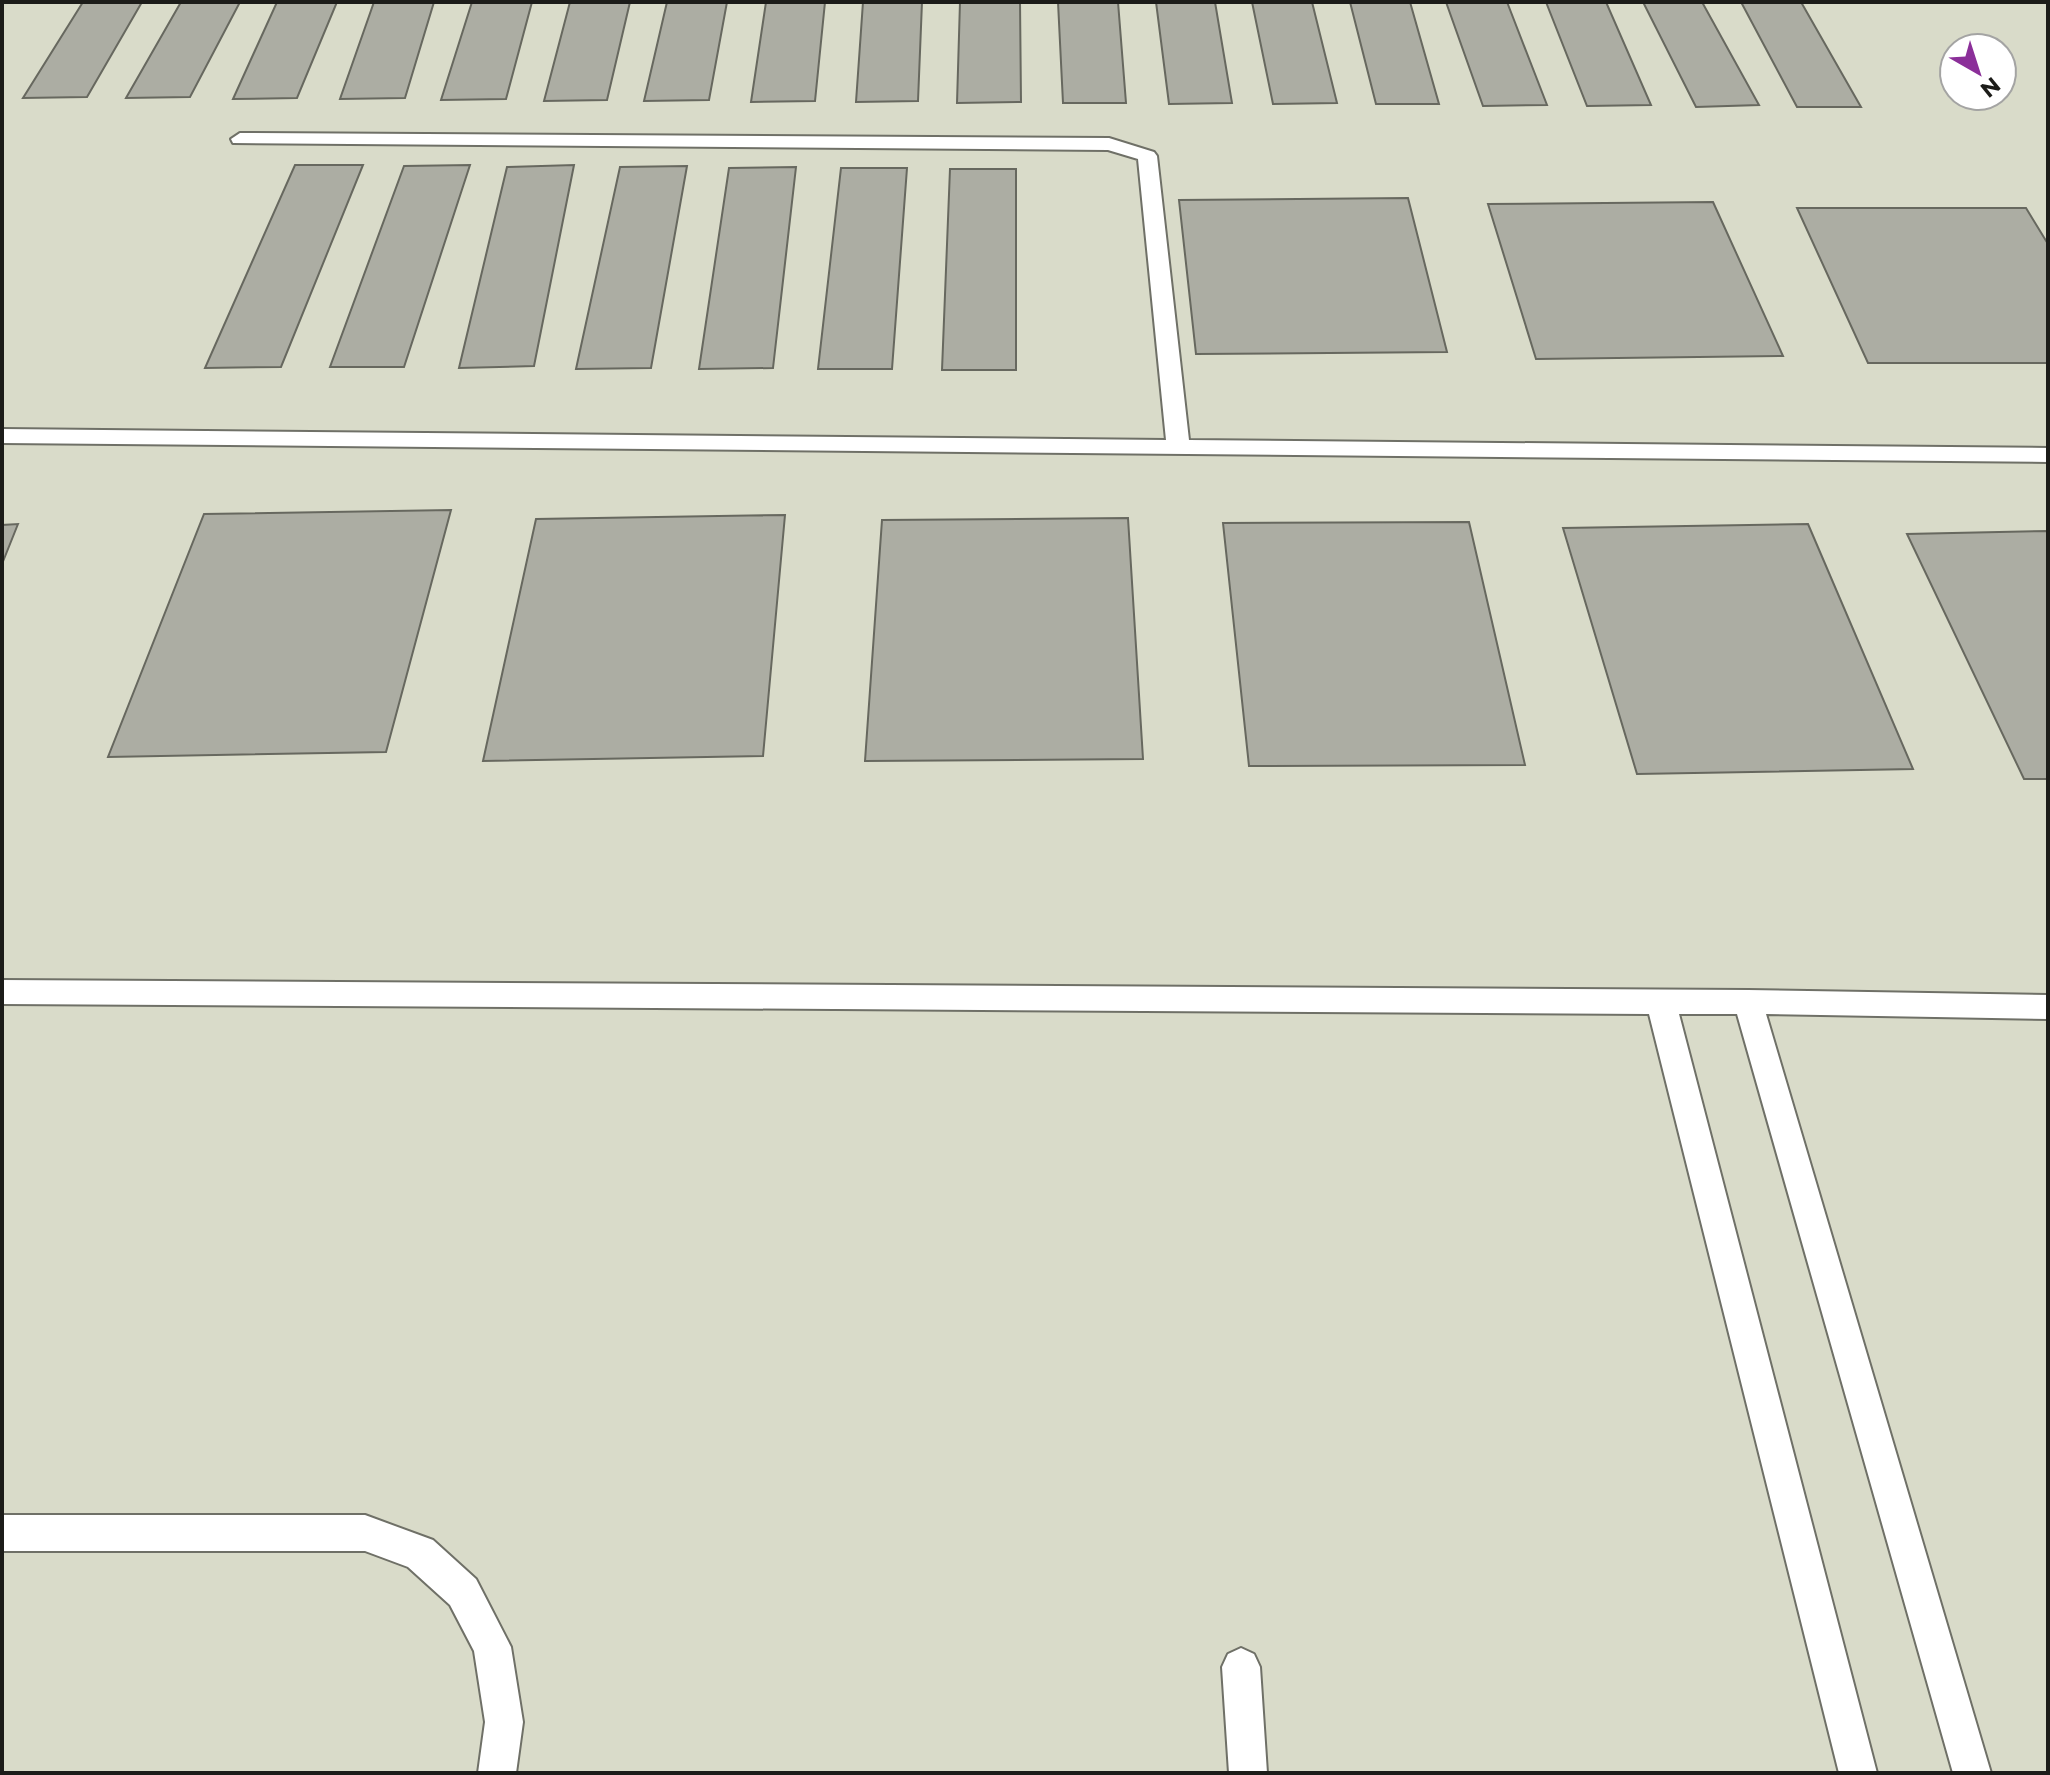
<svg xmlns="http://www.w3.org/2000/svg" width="2050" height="1775" viewBox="0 0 2050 1775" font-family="Montserrat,sans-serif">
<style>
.built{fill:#d9dbc9;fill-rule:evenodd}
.building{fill:#acada3;stroke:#67685f;stroke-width:2}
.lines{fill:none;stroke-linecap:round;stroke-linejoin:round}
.lane-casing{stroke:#6f7067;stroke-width:4}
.lane{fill:#fff;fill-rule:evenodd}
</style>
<rect width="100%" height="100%" fill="#e5e6dc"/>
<!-- built -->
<path class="built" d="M2,2H2048V1773H2ZM1954,48H2002V96H1954Z"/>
<!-- building -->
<path class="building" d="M83,2H142L87,97L23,98Z
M181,2H240L190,97L126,98Z
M277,2H337L297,98L233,99Z
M374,2H434L405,98L340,99Z
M472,2H532L506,99L441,100Z
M570,2H630L607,100L544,101Z
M667,2H727L709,100L644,101Z
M766,2H825L815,101L751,102Z
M863,2H922L918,101L856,102Z
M960,2H1020L1021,102L957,103Z
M1058,2H1118L1126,103H1063Z
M1156,2H1215L1232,103L1169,104Z
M1252,2H1312L1337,103L1273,104Z
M1350,2H1410L1439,104H1376Z
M1446,2H1507L1547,105L1483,106Z
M1546,2H1606L1651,105L1587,106Z
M1643,2H1702L1759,105L1696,107Z
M1741,2H1801L1861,107H1797Z
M295,165H363L281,367L205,368Z
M470,165L404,367H330L404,166Z
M574,165L534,366L459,368L507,167Z
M687,166L651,368L576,369L620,167Z
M796,167L773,368L699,369L729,168Z
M841,168H907L892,369H818Z
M950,169H1016V370H942Z
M1408,198L1447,352L1196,354L1179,200Z
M1713,202L1783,356L1536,359L1488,204Z
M1797,208H2026L2048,244V363H1868Z
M451,510L386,752L108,757L204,514Z
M785,515L763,756L483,761L536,519Z
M1128,518L1143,759L865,761L882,520Z
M1469,522L1525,765L1249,766L1223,523Z
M18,524L2,564V525Z
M1808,524L1913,769L1637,774L1563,528Z
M2048,531V779H2024L1907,534Z"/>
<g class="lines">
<!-- lane casing -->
<g class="lane-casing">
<path id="lane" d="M240,133L1109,138L1154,152L1157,156L1189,440L2048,448V462L2,443V429L1166,440L1138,159L1108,150L233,143L231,139Z
M2,980L1748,990L2048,995V1019L1766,1014L1991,1773H1953L1737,1014H1679L1877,1773H1839L1649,1014L2,1004Z
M2,1515H365L433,1540L476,1579L511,1647L523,1722L516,1773H478L485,1722L474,1651L450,1605L408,1567L365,1551H2Z
M1241,1648L1254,1654L1260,1667L1267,1773H1229L1222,1667L1228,1654Z"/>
</g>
<!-- lane -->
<use href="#lane" class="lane"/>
</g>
<!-- border -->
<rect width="2050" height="1775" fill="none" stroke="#1c1c19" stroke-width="8"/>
<!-- north arrow -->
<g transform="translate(1978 72) rotate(141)"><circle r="38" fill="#ffffff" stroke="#a4a4a3" stroke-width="2"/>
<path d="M0-6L14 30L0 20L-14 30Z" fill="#8b2f99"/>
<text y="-12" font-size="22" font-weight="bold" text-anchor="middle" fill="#1c1c19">N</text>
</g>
</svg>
